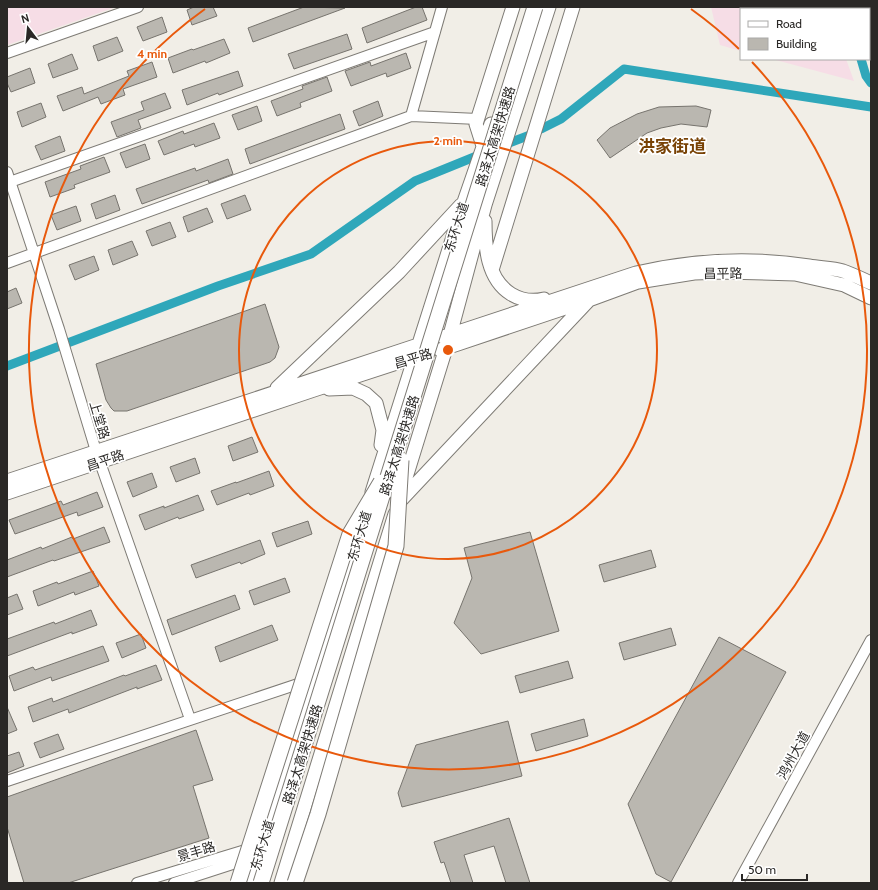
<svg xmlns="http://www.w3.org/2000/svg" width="878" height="890" viewBox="0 0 878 890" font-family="Cabin,'Noto Sans SC',sans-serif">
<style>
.industrial{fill:#f6dde6}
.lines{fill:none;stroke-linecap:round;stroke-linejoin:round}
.canal{stroke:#2fa7ba;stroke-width:9}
.building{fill:#bab7b0;stroke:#77746e}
.minor-casing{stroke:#7e7b75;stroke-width:12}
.major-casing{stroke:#7e7b75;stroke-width:15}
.minor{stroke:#fff;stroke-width:10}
.major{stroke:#fff;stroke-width:13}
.highway-bridge-casing{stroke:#7e7b75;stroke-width:17;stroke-linecap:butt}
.highway-bridge{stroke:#fff;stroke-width:15}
.ring{fill:none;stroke:#e8590c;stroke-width:2}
.labels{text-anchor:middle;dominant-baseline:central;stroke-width:3.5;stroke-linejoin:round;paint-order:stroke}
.street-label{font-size:13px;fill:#2a2826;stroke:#fff}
.district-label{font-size:17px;font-weight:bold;fill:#784205;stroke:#fff}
.centre{fill:#e8590c;stroke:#fff;stroke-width:2}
.ring-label{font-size:12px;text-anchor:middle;font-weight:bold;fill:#e8590c;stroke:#fff;stroke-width:3.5;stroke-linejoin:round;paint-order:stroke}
</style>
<rect width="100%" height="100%" fill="#f1eee7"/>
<!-- industrial -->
<path class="industrial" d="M7,7H116L7,45Z
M711,7H828V9H741V51L720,45Z
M772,59H846L854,81Z"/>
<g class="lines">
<!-- canal -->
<path class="canal" d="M845,7L846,9
M861,59L866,76L871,83
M541,129L561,119L624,69L871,107
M501,146L530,135
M7,366L218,286L311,254L415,181L484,153"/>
</g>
<!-- building -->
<path class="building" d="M194,7H213L217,16L192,25L187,10Z
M304,7L345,8L253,42L248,28Z
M416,7H422L427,20L367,43L362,28Z
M162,17L167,32L143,41L137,27Z
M347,34L352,49L294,69L288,54Z
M117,37L123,51L98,61L93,46Z
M224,39L230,53L206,63L205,61L173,73L168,58L192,49L193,50Z
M406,53L411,68L387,77L386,73L351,86L345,71L370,62L371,66Z
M72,54L78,69L53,78L48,64Z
M152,62L157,77L123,89L125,95L101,104L98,97L63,111L57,96L82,87L84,94L129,76L127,71Z
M30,68L35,83L11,92L7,83V77Z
M238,71L243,86L219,95L218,93L187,105L182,90Z
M327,77L332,91L300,103L301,107L277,116L271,101L303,89L302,86Z
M165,93L171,108L138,120L141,128L117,137L111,122L144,110L141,102Z
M378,101L383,116L359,126L353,111Z
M41,103L46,117L22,127L17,112Z
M257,106L262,121L238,130L232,115Z
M696,106L711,110L707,127L681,124L661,128L647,133L610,158L597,140L610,128L637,114L659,107Z
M340,114L345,129L250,164L245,149Z
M214,123L220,138L195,147L194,144L164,155L158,141L183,131L184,134Z
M60,136L65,151L41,160L35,146Z
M145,144L150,159L126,168L120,153Z
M104,157L110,172L74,185L75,188L50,197L45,182L81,169L80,166Z
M228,159L233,174L209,183L208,180L142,204L136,189L195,168L196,171Z
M115,195L120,210L96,219L91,204Z
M245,195L251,210L227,219L221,204Z
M76,206L81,221L57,230L51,215Z
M207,208L213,222L188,232L183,217Z
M170,222L176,237L152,246L146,231Z
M132,241L138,255L113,265L108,250Z
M94,256L99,270L75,280L69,265Z
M16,288L22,303L7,309V292Z
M265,304L279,347L275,358L270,362L127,411H114L111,408L106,400L96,364Z
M252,437L258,452L233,461L228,446Z
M195,458L200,473L176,482L170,467Z
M269,471L274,486L250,495L249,493L217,505L211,491L236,482V483Z
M152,473L157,487L133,497L127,482Z
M97,492L103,507L78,516L77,512L15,534L9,520L61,501L63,505Z
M198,495L204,510L179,519L178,517L145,530L139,515L164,506V508Z
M308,521L312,534L277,547L272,533Z
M104,527L110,542L54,561L53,560L7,577V560L41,547L42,549L72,537L73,539Z
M530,532L559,631L481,654L454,623L472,578L464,548Z
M260,540L265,554L241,564L240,562L196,578L191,565Z
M651,550L656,567L604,582L599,565Z
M93,571L99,586L75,595L74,592L38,606L33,591L57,582L58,584Z
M285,578L290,592L254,605L249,591Z
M17,594L23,609L7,615V598Z
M235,595L240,609L172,635L167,620Z
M91,610L97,625L72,634V632L7,656V639L54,622L55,624Z
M272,625L278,640L220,662L215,647Z
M671,628L676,645L624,660L619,643Z
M141,634L146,648L122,658L116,643Z
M719,637L786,672L671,882L656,874L628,804Z
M103,646L109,661L52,681L51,677L14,691L9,676L33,667L35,670Z
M568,661L573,678L520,693L515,676Z
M156,665L162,680L137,689V687L69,713L68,709L33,722L28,707L52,698L53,702L124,675L125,676Z
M7,707L17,730L7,734Z
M584,719L588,736L536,751L531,734Z
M508,721L522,776L402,807L398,793L416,745Z
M196,730L213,780L193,786L209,838L68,883H24L7,827V797Z
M58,734L64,749L40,758L34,743Z
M19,752L24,766L7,773V756Z
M509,818L530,883H506L494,846L464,855L473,883H451L444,862L441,863L434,842Z"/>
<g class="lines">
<!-- minor casing -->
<g class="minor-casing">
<path id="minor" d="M7,53L138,7
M411,116L442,7
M7,172L59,329L96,451L190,719
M7,183L435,32
M7,263L411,116L478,119
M7,781L307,681
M137,883L252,848
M174,883L248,859
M738,883L871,640"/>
</g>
<!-- major casing -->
<g class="major-casing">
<path id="major" d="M483,146L476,124L513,7
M485,221C485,247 487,279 511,294C521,300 532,302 544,299
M492,270L573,7
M443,337L636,273C693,260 751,257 809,266C820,268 832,268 843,271C852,274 862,279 871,283
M440,350L589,300L638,282L694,273L725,272L795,274L844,285L871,298
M277,388L399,272L461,205
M329,389L353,388L366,394L376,403L383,430L381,445
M7,481L424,343
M403,487L450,335L485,205L549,7
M372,492L464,202L491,124
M7,493L314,390L421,355
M400,501L588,301
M250,883L365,516
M281,883L395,514"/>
</g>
<!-- minor -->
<use href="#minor" class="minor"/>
<!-- major -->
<use href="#major" class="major"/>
<!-- highway-bridge casing -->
<g class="highway-bridge-casing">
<path id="highway-bridge" d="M238,883L350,534L381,482
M261,883L535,7
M295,883L318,814L396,546L401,460"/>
</g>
<!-- highway-bridge -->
<use href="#highway-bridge" class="highway-bridge"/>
</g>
<!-- distance rings -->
<g class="ring">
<circle cx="448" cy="350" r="209"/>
<path d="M691 9A419 419 0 0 1 739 49M752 62A419 419 0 1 1 205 9"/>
</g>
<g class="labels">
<!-- street labels -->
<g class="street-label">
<text transform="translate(495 136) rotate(-73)">路泽太高架快速路</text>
<text transform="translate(456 227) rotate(-72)">东环大道</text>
<text transform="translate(723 273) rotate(-1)">昌平路</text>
<text transform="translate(413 358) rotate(-17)">昌平路</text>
<text transform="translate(100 420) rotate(73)">上堂路</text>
<text transform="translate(399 445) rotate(-73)">路泽太高架快速路</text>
<text transform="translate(105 460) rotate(-19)">昌平路</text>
<text transform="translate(359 536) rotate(-73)">东环大道</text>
<text transform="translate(302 754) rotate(-73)">路泽太高架快速路</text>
<text transform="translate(793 755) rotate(-61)">鸿州大道</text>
<text transform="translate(262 845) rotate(-73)">东环大道</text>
<text transform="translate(196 851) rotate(-17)">景丰路</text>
</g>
<!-- district labels -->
<g class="district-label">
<text x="672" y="146">洪家街道</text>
</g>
</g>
<circle cx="448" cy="350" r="6" class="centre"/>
<g class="ring-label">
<text x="152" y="58">4 min</text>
<text x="448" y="145">2 min</text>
</g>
<!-- border -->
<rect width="878" height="890" fill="none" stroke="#2a2826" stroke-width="16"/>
<!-- legend -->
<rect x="740" y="8" width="130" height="52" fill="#ffffff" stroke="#aaa9a8"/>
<rect x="748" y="21" width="20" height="6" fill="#ffffff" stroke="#aaa9a8"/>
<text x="776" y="28" font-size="12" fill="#2a2826">Road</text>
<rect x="748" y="38" width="20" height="12" fill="#bab7b0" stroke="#aaa9a8"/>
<text x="776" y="48" font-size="12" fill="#2a2826">Building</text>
<!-- north arrow -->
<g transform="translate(28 28) rotate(344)" stroke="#ffffff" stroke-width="3" paint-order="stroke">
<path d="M0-3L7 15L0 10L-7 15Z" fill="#2a2826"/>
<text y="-6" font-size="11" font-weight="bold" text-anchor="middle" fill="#2a2826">N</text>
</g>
<!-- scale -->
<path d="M742 874v6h65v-6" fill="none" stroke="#2a2826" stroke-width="2"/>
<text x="748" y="874" font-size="12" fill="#2a2826" stroke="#ffffff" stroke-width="3" paint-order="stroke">50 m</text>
</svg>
